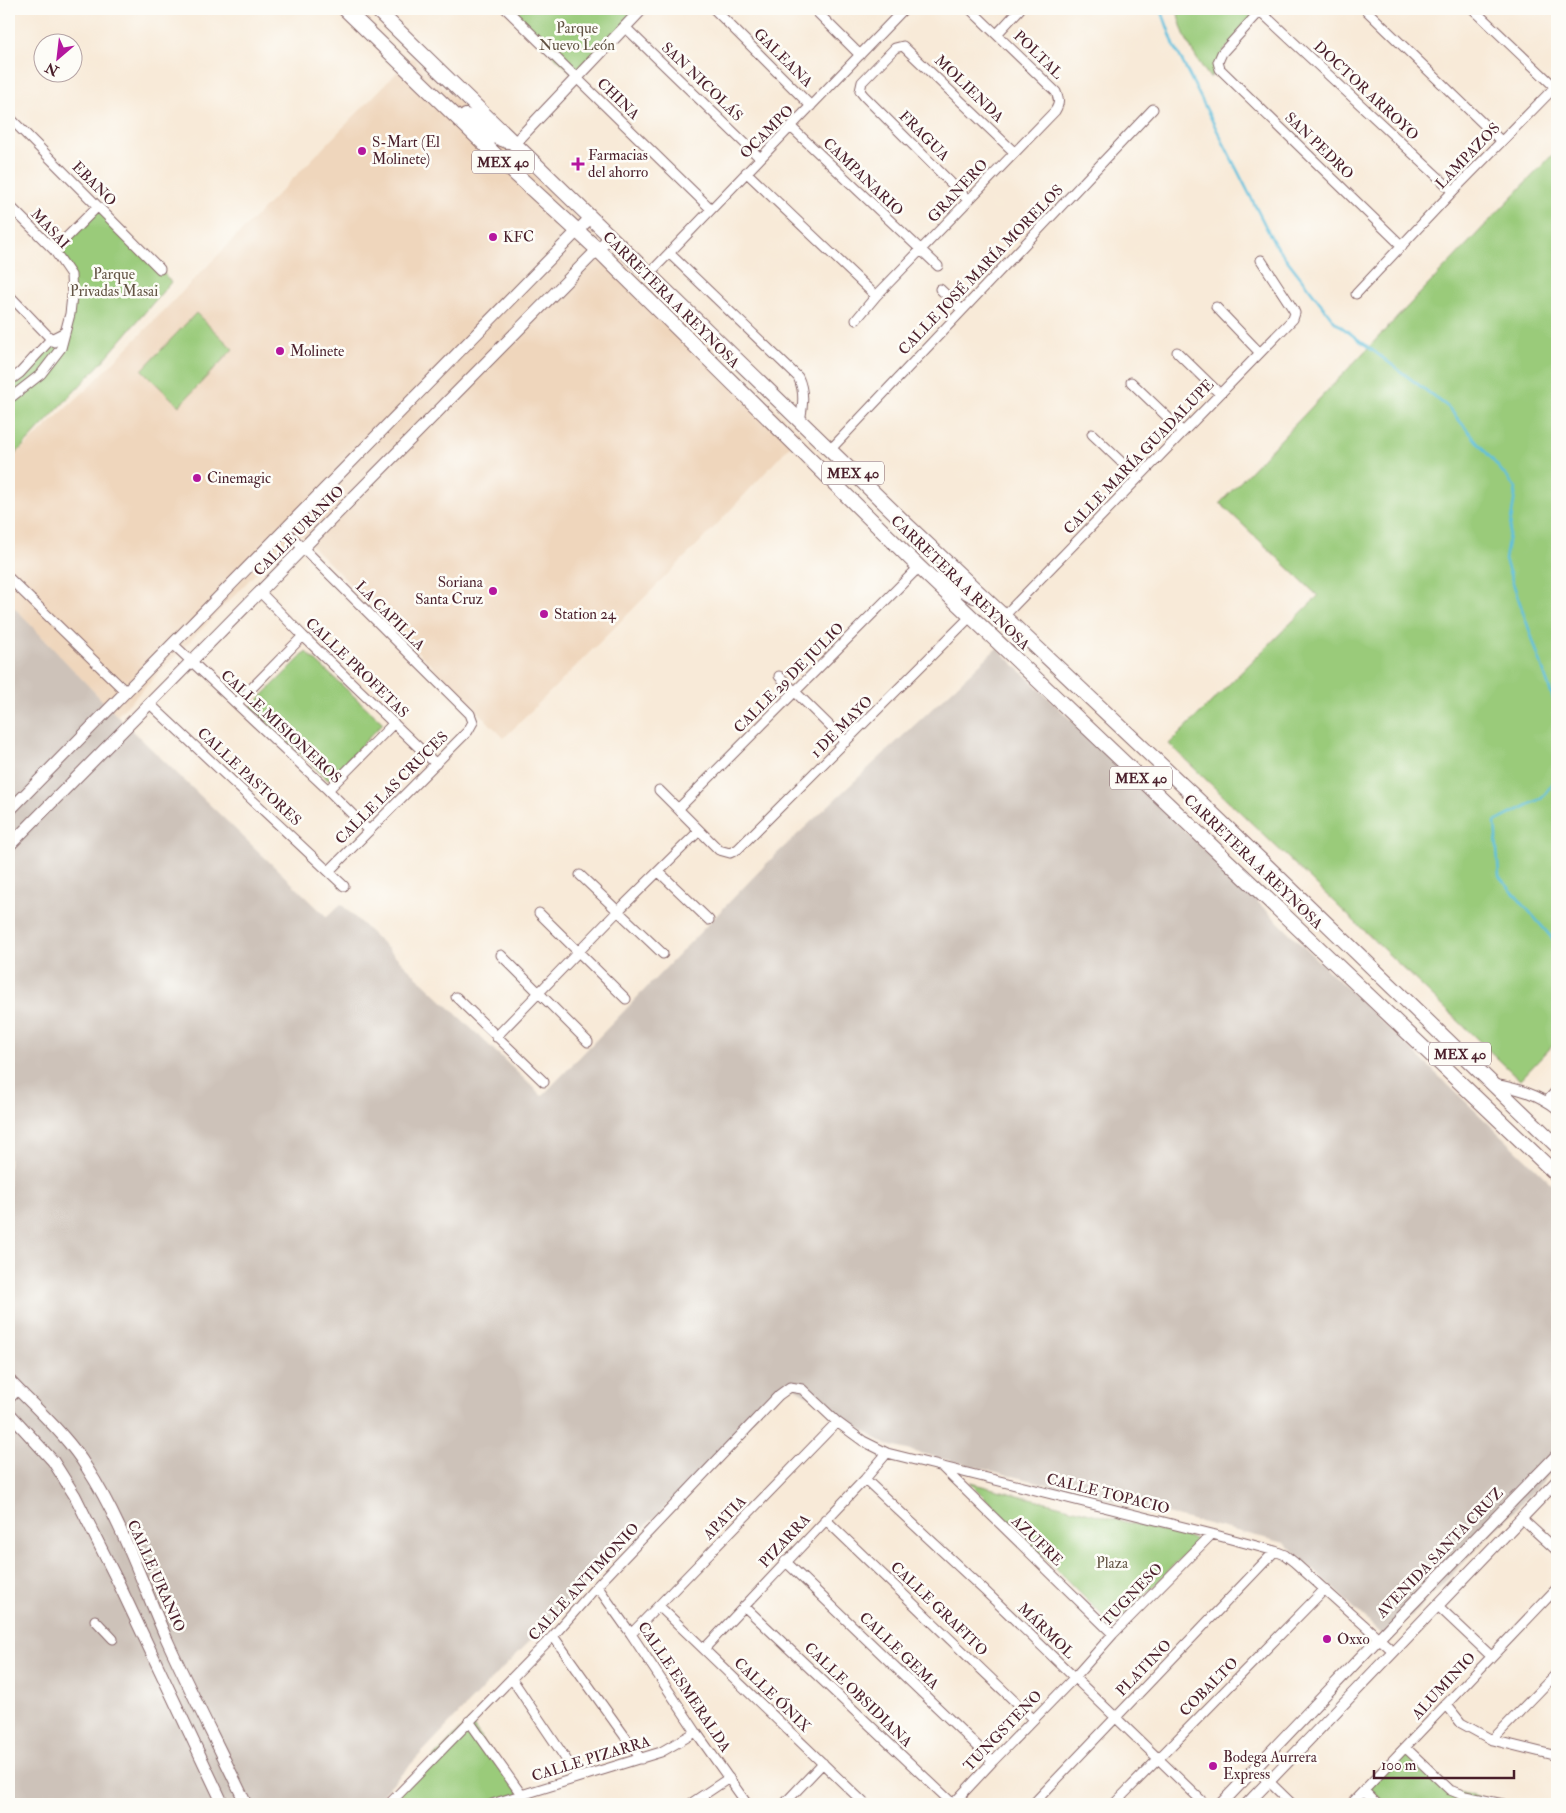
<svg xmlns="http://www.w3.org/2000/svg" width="1566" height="1813" viewBox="0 0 1566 1813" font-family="'IM FELL Double Pica',serif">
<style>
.built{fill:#efd6bc}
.industrial{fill:#cdc2b9}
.green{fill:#9acb7a;stroke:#727552}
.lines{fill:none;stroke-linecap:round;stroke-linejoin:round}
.stream{stroke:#5fc0de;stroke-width:2.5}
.minor-casing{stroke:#876668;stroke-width:11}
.tertiary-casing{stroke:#876668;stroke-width:13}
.primary-casing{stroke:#876668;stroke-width:16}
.minor{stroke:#fff;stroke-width:9}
.tertiary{stroke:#fff;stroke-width:11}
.primary{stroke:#fff;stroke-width:14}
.poi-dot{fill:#b5179e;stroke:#fdfcf7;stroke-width:2}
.labels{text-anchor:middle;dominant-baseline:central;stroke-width:5;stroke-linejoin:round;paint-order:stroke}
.shield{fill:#fdfcf7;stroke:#806168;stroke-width:1}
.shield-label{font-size:14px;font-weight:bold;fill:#4a1f2b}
.park-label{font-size:15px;fill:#625343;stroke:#fdfcf7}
.street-label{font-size:15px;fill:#4a1f2b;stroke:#fdfcf7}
.poi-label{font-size:15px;fill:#4a1f2b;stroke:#fdfcf7;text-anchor:start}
</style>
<rect width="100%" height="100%" fill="#fdfcf7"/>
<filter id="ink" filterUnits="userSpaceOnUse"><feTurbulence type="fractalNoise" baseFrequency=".02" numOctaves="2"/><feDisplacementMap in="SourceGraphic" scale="10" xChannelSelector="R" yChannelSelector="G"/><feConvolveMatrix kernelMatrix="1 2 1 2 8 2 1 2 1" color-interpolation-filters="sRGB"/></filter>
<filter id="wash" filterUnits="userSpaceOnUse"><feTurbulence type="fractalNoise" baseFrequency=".0096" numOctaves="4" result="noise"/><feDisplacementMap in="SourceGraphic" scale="20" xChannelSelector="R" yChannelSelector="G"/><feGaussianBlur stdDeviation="1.12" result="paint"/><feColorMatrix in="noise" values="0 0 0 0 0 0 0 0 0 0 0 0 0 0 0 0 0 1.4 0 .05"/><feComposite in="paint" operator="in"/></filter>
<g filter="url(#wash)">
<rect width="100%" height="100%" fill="#f8ead8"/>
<!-- built -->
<path class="built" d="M412,57L801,434L708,534L504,738L297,531L117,716L9,602V461L89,387Z"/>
<!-- industrial -->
<path class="industrial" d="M9,602L117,716L327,917L341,904L542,1096L769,861L997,648L1309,952L1557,1189V1467L1388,1640L1285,1543L887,1445L788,1384L491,1680L373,1804H9Z"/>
<!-- green -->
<path class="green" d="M506,9H643L577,78Z
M1177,9H1262L1222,53L1218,65L1210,78C1193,54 1182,37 1177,9Z
M1557,150V1041L1520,1080L1169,744L1318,596L1220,503Z
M97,207L160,269L171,282L103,361L9,461V370L15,376L65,332L71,276L54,250Z
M196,313L233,349L179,406L142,370Z
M306,652L383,723L328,780L251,707Z
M970,1483L1198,1540L1114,1627Z
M469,1721L521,1794L490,1804H389Z
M1406,1748L1450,1790L1503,1804H1377L1364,1792Z"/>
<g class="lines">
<!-- stream -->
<path class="stream" d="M1161,9L1174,45L1274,243L1335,322L1448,407L1516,488L1505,560L1557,710
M1557,778L1542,798L1495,822L1499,876L1557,944"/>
</g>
</g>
<g filter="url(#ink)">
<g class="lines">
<!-- minor casing -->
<g class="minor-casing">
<path id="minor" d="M506,9L711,209
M714,9L811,106
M814,9L860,55
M1262,9L1222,53L1218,62L1220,69L1402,246
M1365,9L1501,141
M1473,9L1557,89
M1260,11L1453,191
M625,27L760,158
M997,34L1020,9
M9,117L160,269
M791,127L938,266
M746,172L876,296
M968,200L864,96L860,91L862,82L895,48L903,46L1014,152
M9,205L54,250L71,275L72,296L70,314L61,348L41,374L9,399
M54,250L97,207
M669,253L798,377C805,392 803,405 800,421
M649,274L904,9
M940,289L962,310
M1356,294L1453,191L1555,87
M9,295L54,342
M1216,307L1260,353
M856,320L876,296L1055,111C1060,103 1059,100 1056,92L970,9
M1177,352L1220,394
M9,381L20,373L51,339L65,332
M1131,382L1183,432
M1092,434L1138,478
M830,450L1153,109
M285,530L470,714L473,722L468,731L329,871
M9,578L126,692
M260,592L303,636L436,764
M1004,616L1293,319L1295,313L1293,309L1261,260
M173,644L328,790L369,831
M779,676L846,742
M237,703L303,636
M150,704L344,886
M328,790L394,723
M659,790L719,850L730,853L738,849L971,616
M679,808L919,567
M659,872L709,920
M580,875L663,954
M539,913L626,999
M501,955L588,1042
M456,997L544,1082
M496,1037L618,911L699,831
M1493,1084C1517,1088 1538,1094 1557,1109
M1547,1101L1557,1090
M9,1399L18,1390
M942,1467L1113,1634
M865,1479L985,1591L1205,1804
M1521,1518L1557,1551
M825,1519L1033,1719
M785,1561L993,1761
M597,1586L631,1634L696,1732L747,1804
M659,1606L865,1804
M744,1606L953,1804
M1438,1606L1491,1656
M95,1620L113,1639
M631,1634L837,1422
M553,1636L641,1759
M704,1649L865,1479L887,1453
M512,1679L578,1777
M1446,1704L1461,1723L1492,1740L1557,1756
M469,1721L521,1794
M1492,1740L1557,1673
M1406,1748L1450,1790L1465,1796L1503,1804
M1256,1769L1292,1804
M1364,1791L1377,1804
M389,1804L553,1636L597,1586L779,1395L790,1387L802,1389L837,1422L863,1441L887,1453L1212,1534L1275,1551L1285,1555L1294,1562L1393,1651
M492,1804L661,1752L696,1732
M690,1804L729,1778
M784,1804L823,1763
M953,1804L993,1761L1074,1678L1113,1634L1212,1534
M1033,1804L1275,1551
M1114,1804L1324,1590
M1351,1804L1557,1588"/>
</g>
<!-- tertiary casing -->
<g class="tertiary-casing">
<path id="tertiary" d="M514,144L642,9
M9,811L590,218
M9,846L610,237
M9,1380C35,1408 67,1435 87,1468C121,1520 142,1583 167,1640C192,1695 220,1749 246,1804
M9,1413L53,1461L75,1496L118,1582L223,1804
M1221,1804L1379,1638L1557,1455
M1247,1804L1557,1481"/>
</g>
<!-- primary casing -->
<g class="primary-casing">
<path id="primary" d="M345,9L509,168L597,249L919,567L1557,1175
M376,9L906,524L1213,814L1557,1146
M466,116L494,136L507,141
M934,580L955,585L974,596"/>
</g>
<!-- minor -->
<use href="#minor" class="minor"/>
<!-- tertiary -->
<use href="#tertiary" class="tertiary"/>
<!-- primary -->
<use href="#primary" class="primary"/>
</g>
</g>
<!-- markers -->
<g class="poi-dot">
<circle cx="362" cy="151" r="5"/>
<path d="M575.5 156.5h5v5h5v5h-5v5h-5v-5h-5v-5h5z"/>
<circle cx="493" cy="237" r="5"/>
<circle cx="280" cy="351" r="5"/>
<circle cx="197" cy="478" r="5"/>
<circle cx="493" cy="591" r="5"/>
<circle cx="544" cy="614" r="5"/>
<circle cx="1327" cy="1639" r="5"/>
<circle cx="1213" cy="1766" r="5"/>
</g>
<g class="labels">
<!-- shield labels -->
<g class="shield">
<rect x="472" y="150.5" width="62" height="23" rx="4"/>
<rect x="822" y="461.5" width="62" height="23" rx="4"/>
<rect x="1110" y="766.5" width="62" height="23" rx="4"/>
<rect x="1429" y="1042.5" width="62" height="23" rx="4"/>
</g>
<g class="shield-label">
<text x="503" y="162">MEX 40</text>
<text x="853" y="473">MEX 40</text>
<text x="1141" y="778">MEX 40</text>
<text x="1460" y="1054">MEX 40</text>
</g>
<!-- park labels -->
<g class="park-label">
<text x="577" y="28">Parque<tspan x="577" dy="17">Nuevo León</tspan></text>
<text x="114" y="274">Parque<tspan x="114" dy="17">Privadas Masai</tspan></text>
<text x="1112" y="1563">Plaza</text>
</g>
<!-- street labels -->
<g class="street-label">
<text transform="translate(1038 55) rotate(44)">POLTAL</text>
<text transform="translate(783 58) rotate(45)">GALEANA</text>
<text transform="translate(702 82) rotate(44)">SAN NICOLÁS</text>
<text transform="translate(969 89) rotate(44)">MOLIENDA</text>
<text transform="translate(1366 91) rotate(43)">DOCTOR ARROYO</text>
<text transform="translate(618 99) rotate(44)">CHINA</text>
<text transform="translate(767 132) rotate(-45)">OCAMPO</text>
<text transform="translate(924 136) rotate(45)">FRAGUA</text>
<text transform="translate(1319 146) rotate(44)">SAN PEDRO</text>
<text transform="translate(1468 156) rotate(-46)">LAMPAZOS</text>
<text transform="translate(863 177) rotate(44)">CAMPANARIO</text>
<text transform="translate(94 184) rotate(45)">EBANO</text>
<text transform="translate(958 191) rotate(-47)">GRANERO</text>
<text transform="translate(50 229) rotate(47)">MASAI</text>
<text transform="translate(981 270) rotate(-46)">CALLE JOSÉ MARÍA MORELOS</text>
<text transform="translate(671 300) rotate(45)">CARRETERA A REYNOSA</text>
<text transform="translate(1139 457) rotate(-46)">CALLE MARÍA GUADALUPE</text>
<text transform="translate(299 531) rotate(-45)">CALLE URANIO</text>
<text transform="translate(960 583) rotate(44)">CARRETERA A REYNOSA</text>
<text transform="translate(390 616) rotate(45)">LA CAPILLA</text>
<text transform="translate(357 668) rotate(44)">CALLE PROFETAS</text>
<text transform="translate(789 678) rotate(-45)">CALLE 29 DE JULIO</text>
<text transform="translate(281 727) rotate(43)">CALLE MISIONEROS</text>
<text transform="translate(842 727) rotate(-45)">1 DE MAYO</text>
<text transform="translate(249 777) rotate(43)">CALLE PASTORES</text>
<text transform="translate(392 788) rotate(-45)">CALLE LAS CRUCES</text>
<text transform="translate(1253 862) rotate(44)">CARRETERA A REYNOSA</text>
<text transform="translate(1108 1494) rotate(14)">CALLE TOPACIO</text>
<text transform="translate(725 1518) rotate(-46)">APATIA</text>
<text transform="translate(785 1541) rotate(-47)">PIZARRA</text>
<text transform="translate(1037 1541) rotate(44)">AZUFRE</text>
<text transform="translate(1440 1553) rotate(-46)">AVENIDA SANTA CRUZ</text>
<text transform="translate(156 1576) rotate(66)">CALLE URANIO</text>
<text transform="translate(584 1582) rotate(-47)">CALLE ANTIMONIO</text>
<text transform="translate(1132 1595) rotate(-46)">TUGNESO</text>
<text transform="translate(939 1609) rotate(44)">CALLE GRAFITO</text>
<text transform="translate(1046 1631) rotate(44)">MÁRMOL</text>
<text transform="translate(899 1651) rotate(44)">CALLE GEMA</text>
<text transform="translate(1144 1668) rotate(-46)">PLATINO</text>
<text transform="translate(1444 1686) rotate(-47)">ALUMINIO</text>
<text transform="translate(684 1687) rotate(56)">CALLE ESMERALDA</text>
<text transform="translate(1209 1687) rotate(-45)">COBALTO</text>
<text transform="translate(772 1695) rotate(44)">CALLE ÓNIX</text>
<text transform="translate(858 1695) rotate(44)">CALLE OBSIDIANA</text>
<text transform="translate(1003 1731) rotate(-46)">TUNGSTENO</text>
<text transform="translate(591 1759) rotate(-17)">CALLE PIZARRA</text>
</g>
<!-- poi labels -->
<g class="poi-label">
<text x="372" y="142">S-Mart (El<tspan x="372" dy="17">Molinete)</tspan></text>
<text x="588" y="155">Farmacias<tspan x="588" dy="17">del ahorro</tspan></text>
<text x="503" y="237">KFC</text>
<text x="290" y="351">Molinete</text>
<text x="207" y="478">Cinemagic</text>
<text x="483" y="582" text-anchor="end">Soriana<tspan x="483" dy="17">Santa Cruz</tspan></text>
<text x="554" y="614">Station 24</text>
<text x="1337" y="1639">Oxxo</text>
<text x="1223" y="1757">Bodega Aurrera<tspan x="1223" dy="17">Express</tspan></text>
</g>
</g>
<!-- margin -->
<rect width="1566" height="1813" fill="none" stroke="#fdfcf7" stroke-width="30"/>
<!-- north arrow -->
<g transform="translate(58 58) rotate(208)"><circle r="24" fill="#fdfcf7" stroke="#b5a4a5"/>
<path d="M0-4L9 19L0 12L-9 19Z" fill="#b5179e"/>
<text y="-8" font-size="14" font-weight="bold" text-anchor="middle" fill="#4a1f2b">N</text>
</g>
<!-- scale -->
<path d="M1374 1770v8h140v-8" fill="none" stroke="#4a1f2b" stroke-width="2.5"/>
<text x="1381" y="1770" font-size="15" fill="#4a1f2b" stroke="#fdfcf7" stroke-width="4" paint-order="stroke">100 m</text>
</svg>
